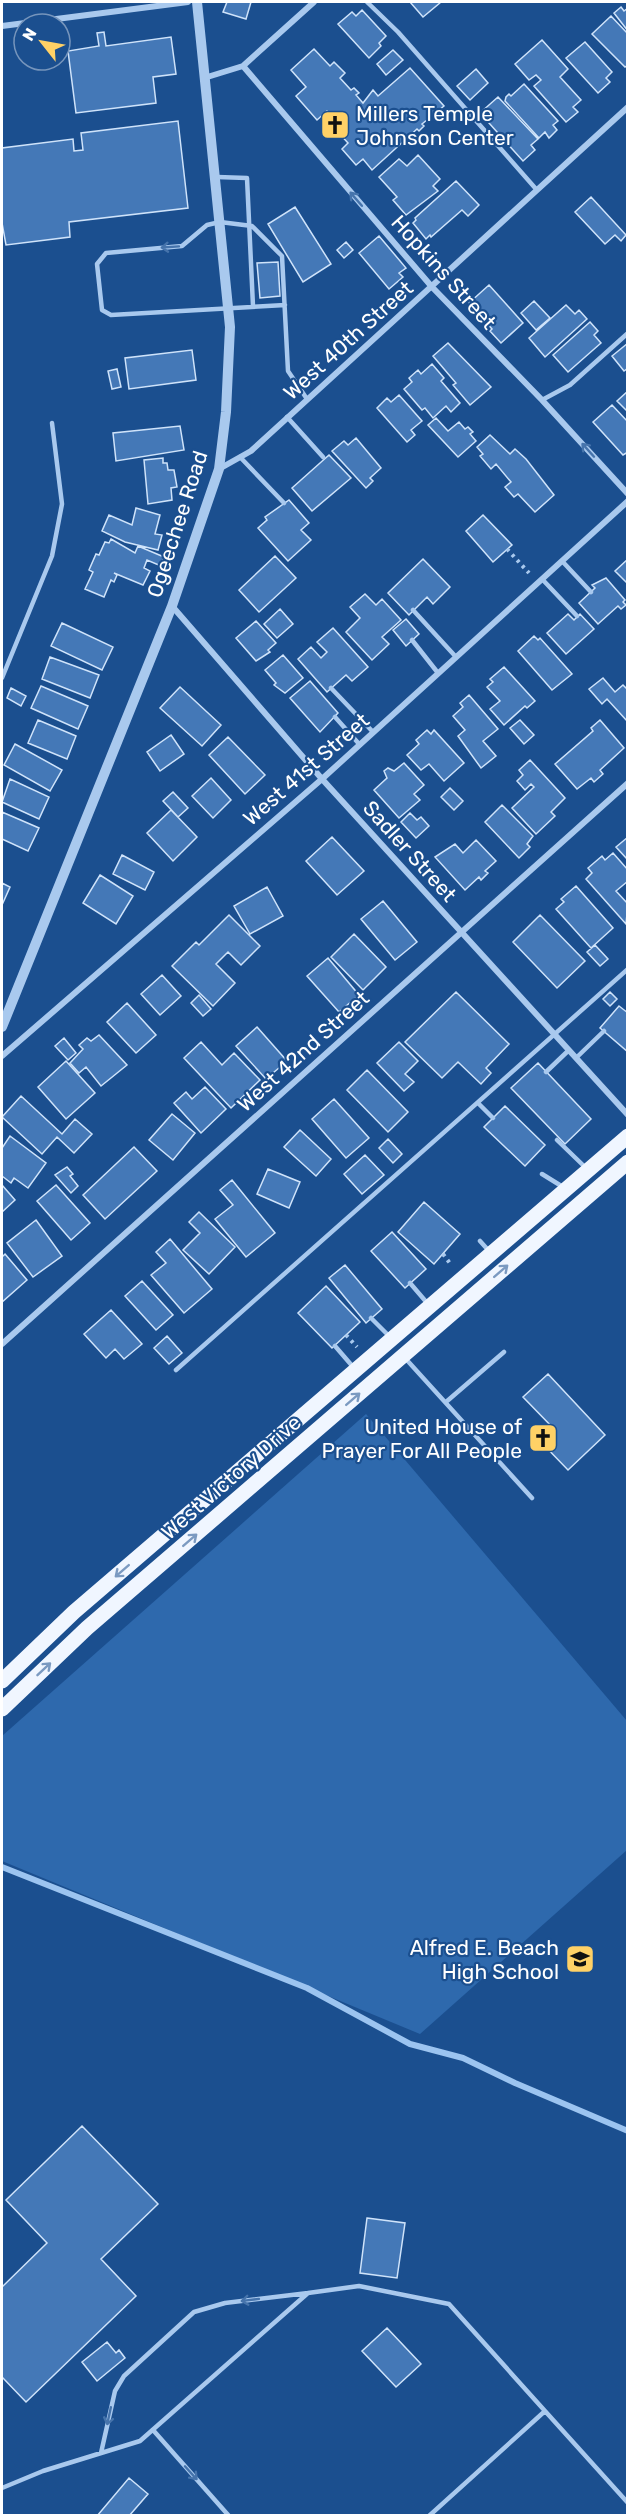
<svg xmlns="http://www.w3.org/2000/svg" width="629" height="2517" viewBox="0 0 629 2517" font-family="Rubik,sans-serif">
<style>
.green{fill:#2e69ad}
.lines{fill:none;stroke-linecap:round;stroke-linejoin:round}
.stream{stroke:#9cc4f0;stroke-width:6}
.building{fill:#4478b7;stroke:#cfe3fa;stroke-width:1.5}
.path{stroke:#a9c9ee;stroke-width:4;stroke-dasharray:3 4.5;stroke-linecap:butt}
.service{stroke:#a9c9ee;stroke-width:4.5}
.minor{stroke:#a9c9ee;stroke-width:6}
.tertiary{stroke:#a9c9ee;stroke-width:10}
.primary{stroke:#f0f6ff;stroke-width:15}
.oneway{stroke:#4674ac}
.oneway2{stroke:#7b9ac1}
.labels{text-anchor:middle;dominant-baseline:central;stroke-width:4.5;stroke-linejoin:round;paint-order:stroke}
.poi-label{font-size:21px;fill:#fff;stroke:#1b4f8f;text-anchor:end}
.street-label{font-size:21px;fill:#fff;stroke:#1b4f8f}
</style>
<rect width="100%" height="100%" fill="#1b4f8f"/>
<!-- green -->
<path class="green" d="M366,1414L627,1721V1850L420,2034L2,1861V1736Z"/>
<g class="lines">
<!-- stream -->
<path class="stream" d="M2,1867L307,1988L410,2044L463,2058L515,2083L628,2131"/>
</g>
<!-- building -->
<path class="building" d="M227,2H251L246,19L223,12Z
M410,2H441L423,17Z
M621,7L624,11L628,8V31L614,13Z
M362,10L386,36L379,43L381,46L369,58L338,24L352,12L356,16Z
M611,16L628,34V65L625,67L592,34Z
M104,32L106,46L171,37L176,74L153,77L156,103L76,113L68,51L99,46L97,33Z
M542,40L568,69L560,77L581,100L573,107L578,112L566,122L534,86L541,80L536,75L529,80L515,64Z
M585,42L612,72L606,78L610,82L598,93L566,58Z
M314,49L330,66L334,62L345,73L340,78L351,90L354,88L359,93L356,95L363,103L373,90L378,96L410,68L444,106L422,124L424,126L419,131L417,129L372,170L363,159L356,165L342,149L348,143L338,132L343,128L327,111L317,120L296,96L306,87L291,70Z
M393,50L403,60L386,75L377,64Z
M476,69L488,83L470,100L457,86Z
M524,84L558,121L553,125L557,130L549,138L545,132L539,138L505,101L506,97L509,94L511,96Z
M498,97L538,139L531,145L535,150L523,161L480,113Z
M178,121L188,208L69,222L70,237L6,245L2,223V148L73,139L74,151L83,150L81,133Z
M418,155L440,179L433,186L438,191L406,215L393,200L397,197L379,177L399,159L407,166Z
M456,181L479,205L468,216L462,210L431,237L430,235L426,239L413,223L416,220L415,218Z
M591,197L626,235L621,241L615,235L605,244L575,212Z
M295,207L331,264L303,282L268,224Z
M379,236L406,268L399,273L403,277L389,289L359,253Z
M346,242L353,250L344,258L337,250Z
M278,262L280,296L260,298L257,263Z
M489,285L523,323L501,343L490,331L492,329L469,303Z
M534,301L550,318L536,330L521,313Z
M566,305L575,314L579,310L587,319L545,357L529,338Z
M590,322L598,331L594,335L601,343L568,372L553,355Z
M448,343L491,387L470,405L453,385L456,383L433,356Z
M628,343V368L624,371L612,356Z
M192,350L196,380L129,389L125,358Z
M432,364L444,378L441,381L460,403L451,412L446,406L433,418L425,408L422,410L404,389L412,382L409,378L418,370L421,374Z
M117,369L121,387L112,389L108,371Z
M628,391V412L617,401Z
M399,395L422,421L411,430L415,435L407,442L377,408L387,398L391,402Z
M612,405L628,422V452L623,455L593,422Z
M436,418L448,431L459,422L465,429L468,427L473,432L470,434L476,441L458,457L428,425Z
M180,426L184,450L116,461L113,433Z
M490,435L510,454L515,449L526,459L554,495L535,512L518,494L514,497L505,487L511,482L496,464L491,469L480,456L483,454L477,447Z
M356,438L381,468L370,478L373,481L366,488L332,451L344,441L348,445Z
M329,455L351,478L312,511L292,488Z
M163,458V463H167L168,470H174L177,487L171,488L172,500L148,504L144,460Z
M289,500L309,523L301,530L311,540L288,561L258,528L267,520L265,517Z
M136,508L160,515L155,534L162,535L158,550L125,542L102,531L109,515L132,525Z
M483,515L512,545L493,562L466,531Z
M111,539L135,553L138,546L164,557L161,566L147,560L144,568L150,571L143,585L114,573L117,575L114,582L111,580L104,597L85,589L93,572L89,570L96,554L99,555L105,542L109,543Z
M275,556L296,578L259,612L239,590Z
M423,559L450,587L433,604L427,597L409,615L388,593Z
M628,559V584L615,571Z
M606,578L625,600L623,602L626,605L621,609L618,606L598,624L579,603L595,588L592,585Z
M365,594L376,605L382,599L401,620L382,637L389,644L372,660L346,632L360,618L350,607Z
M280,609L293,624L277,638L264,624Z
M568,614L574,620L580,614L594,629L566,654L547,633Z
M406,619L419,634L406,646L393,630Z
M256,621L276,643L268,650L270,652L256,661L236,638Z
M62,623L113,647L102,670L51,646Z
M333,628L368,667L352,681L346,675L327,692L298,659L311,647L321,658L327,652L317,642Z
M534,636L538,640L540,638L572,674L552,690L518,651Z
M283,655L303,678L285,693L274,685L276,683L265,670Z
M50,657L99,675L90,698L42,679Z
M504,667L535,701L527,708L525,706L504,725L490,709L500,701L487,687L493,682L490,679Z
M603,678L615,692L623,685L628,690V722L607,699L602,704L589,689Z
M310,681L338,713L320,732L290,698Z
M41,686L88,706L78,729L31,708Z
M180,687L221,725L202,746L160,708Z
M11,688L26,696L21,706L7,698Z
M469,695L498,729L483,741L496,756L481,768L458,736L465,730L453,716L463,707L460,703Z
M38,720L76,736L67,759L28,743Z
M520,720L534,735L524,744L510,728Z
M600,720L624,748L600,770L603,774L594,782L591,778L577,789L555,764L593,731L591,728Z
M427,730L431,734L434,730L464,763L444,781L429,764L421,770L407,755L419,744L416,740Z
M171,735L184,754L160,771L147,752Z
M228,737L265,775L245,794L209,755Z
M15,744L62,770L50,791L4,765Z
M530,760L565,798L551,812L555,816L536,834L512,808L534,787L531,784L525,790L517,781L523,775L519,770Z
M404,763L424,785L414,794L420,800L399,818L374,790L387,778L384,771L388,768L394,771Z
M211,778L231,800L213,818L192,796Z
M10,779L49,797L39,819L2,802Z
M450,788L463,801L454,810L441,797Z
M173,792L188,808L178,817L163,801Z
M502,805L533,836L527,844L530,847L519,858L485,822Z
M171,810L197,837L173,861L147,833Z
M2,812L39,828L28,851L2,839Z
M410,813L417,820L421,817L429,826L416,838L401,822Z
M332,837L364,871L337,895L306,861Z
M628,837V860L616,847Z
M476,840L496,861L485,871L488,873L481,880L479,877L465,890L435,857L455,844L463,853Z
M613,853L628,870V881L616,891L628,904L626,924L586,879L592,873L588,868L602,856L605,860Z
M122,855L154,872L145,890L113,874Z
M100,875L133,896L116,924L83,903Z
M2,883L10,887L2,905Z
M576,886L613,928L591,948L556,909L564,902L561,899Z
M267,887L283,916L250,934L234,906Z
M383,901L417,942L395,960L361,919Z
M229,915L260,946L241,965L228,952L216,964L235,983L213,1006L172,966L196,942L199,945Z
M540,915L585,961L557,988L513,942Z
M354,934L386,967L363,990L331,957Z
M595,945L608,959L600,966L587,952Z
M328,958L359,995L339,1012L307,976Z
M162,975L181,996L160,1015L141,994Z
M456,992L509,1044L486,1068L491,1073L481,1084L458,1062L442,1078L405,1042Z
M610,992L617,999L610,1006L603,999Z
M199,995L211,1009L203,1016L191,1003Z
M127,1003L156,1035L136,1053L107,1022Z
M619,1006L628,1013V1052L600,1028Z
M257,1027L287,1061L266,1079L236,1046Z
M99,1035L127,1065L101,1086L86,1067L79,1073L70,1063L83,1049L79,1045L87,1038L91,1041Z
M64,1038L76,1053L68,1060L55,1046Z
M201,1042L222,1065L234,1053L260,1080L231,1108L184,1058Z
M399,1042L418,1061L405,1074L414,1082L404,1091L377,1063Z
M66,1061L95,1093L66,1119L38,1087Z
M538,1063L591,1119L565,1144L511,1088Z
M367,1070L408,1112L388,1132L347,1090Z
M205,1087L226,1109L201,1133L174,1103L186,1092L192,1099Z
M21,1096L62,1134L75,1119L92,1134L74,1153L57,1137L42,1154L2,1117Z
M334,1099L369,1138L346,1158L312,1119Z
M505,1106L545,1145L525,1166L484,1127Z
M172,1114L195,1133L173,1160L149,1140Z
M300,1130L331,1159L316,1176L284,1147Z
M10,1136L46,1163L28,1188L14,1178L11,1183L2,1176V1148Z
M388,1139L402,1154L393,1163L379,1148Z
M134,1147L157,1171L105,1219L83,1195Z
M365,1155L384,1175L362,1194L344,1174Z
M67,1167L73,1174L70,1176L78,1186L71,1193L55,1175Z
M268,1169L300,1182L289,1208L257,1194Z
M232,1180L275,1233L246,1257L215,1219L233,1205L220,1190Z
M2,1185L15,1200L2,1212Z
M56,1185L90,1223L71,1240L37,1201Z
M424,1202L460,1234L434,1264L398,1232Z
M199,1212L235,1247L209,1274L183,1250L200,1233L189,1222Z
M36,1220L62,1256L33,1277L7,1243Z
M392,1232L426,1269L405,1288L371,1251Z
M170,1239L212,1289L184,1313L151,1275L166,1263L156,1252Z
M5,1254L27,1280L2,1302V1257Z
M345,1265L382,1309L366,1323L329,1278Z
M142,1281L173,1315L156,1330L125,1296Z
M326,1286L360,1322L332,1348L298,1313Z
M111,1310L142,1344L124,1359L115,1349L106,1358L84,1334Z
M167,1336L182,1353L169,1364L154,1348Z
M548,1374L605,1435L568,1470L541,1442L555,1430L523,1397Z
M82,2126L158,2204L101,2259L136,2296L26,2402L2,2377V2287L47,2243L6,2200Z
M367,2218L405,2223L397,2278L360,2273Z
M387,2328L421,2364L396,2387L362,2351Z
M107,2342L116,2353L119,2350L125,2358L97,2381L82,2362Z
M129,2478L148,2494L129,2516H97Z"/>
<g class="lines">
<!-- path -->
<path class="path" d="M507,549L529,573
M443,1254L452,1266
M346,1335L357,1347"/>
<!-- service -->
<path class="service" d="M367,2L398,32L536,189
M217,177L247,178L253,306
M285,305L111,315L102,310L97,264L106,253L182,246L207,225L220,222L252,226L282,256L288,371L307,399
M542,400L570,385L628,333
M287,417L323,457
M240,457L284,503
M562,561L591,592
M542,579L577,616
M413,610L456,657
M412,640L438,673
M2,678L52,556L62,504L52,423
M331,688L373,732
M335,717L360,745
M576,1058L604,1031
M546,1072L569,1050
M478,1103L493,1118
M557,1140L586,1168
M542,1174L563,1187
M480,1241L489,1251
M410,1283L428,1304
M371,1318L390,1337
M335,1346L354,1368
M405,1358L532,1498
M176,1370L628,969
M446,1402L504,1352
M153,2430L229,2516
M101,2453L115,2391L124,2376L194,2312L225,2303L308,2293
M2,2488L43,2471L140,2441L308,2293L359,2286L449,2304L545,2411
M429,2516L545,2411L628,2503"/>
<!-- minor -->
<path class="minor" d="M2,26L188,2
M243,66L432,287L542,400L628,494
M204,78L243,66L314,2
M219,469L251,451L628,107
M172,606L322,779L628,1115
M2,1056L322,779L628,501
M2,1344L628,783"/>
<!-- tertiary -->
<path class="tertiary" d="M2,1027L172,606L219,469L226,412L230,327L197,2"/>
<!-- primary -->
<path class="primary" d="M2,1681L74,1612L628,1136
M2,1709L87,1628L628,1162"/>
</g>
<!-- one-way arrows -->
<defs><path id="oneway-shaft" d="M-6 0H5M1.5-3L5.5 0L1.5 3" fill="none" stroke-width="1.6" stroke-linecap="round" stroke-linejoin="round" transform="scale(1.5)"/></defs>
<g class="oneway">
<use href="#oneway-shaft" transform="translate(356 199) rotate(-131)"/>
<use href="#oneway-shaft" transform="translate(170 247) rotate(176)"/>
<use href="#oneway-shaft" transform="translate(588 450) rotate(-132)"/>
<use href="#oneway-shaft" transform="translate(250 2300) rotate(173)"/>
<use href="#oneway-shaft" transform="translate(109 2416) rotate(102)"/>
<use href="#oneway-shaft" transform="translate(191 2473) rotate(48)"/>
</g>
<g class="oneway2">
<use href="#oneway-shaft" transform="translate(501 1271) rotate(-41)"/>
<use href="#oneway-shaft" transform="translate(353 1399) rotate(-41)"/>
<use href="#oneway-shaft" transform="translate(190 1540) rotate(-41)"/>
<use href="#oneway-shaft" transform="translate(122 1571) rotate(139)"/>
<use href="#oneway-shaft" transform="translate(44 1669) rotate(-43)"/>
</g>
<!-- icons -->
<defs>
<g id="church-square" transform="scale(1.5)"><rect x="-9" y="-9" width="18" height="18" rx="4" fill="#ffd166" stroke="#1b4f8f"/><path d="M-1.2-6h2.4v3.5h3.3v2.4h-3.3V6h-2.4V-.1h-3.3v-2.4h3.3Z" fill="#111"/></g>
<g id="school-square" transform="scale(1.5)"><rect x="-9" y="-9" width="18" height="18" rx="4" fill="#ffd166" stroke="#1b4f8f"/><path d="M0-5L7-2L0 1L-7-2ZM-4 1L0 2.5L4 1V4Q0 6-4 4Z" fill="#111"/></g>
</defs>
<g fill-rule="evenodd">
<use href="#church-square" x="335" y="125"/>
<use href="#church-square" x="543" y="1438"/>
<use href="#school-square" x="580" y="1959"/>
</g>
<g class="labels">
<!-- poi labels -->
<g class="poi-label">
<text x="356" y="113" text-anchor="start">Millers Temple<tspan x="356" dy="24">Johnson Center</tspan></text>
<text x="522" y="1426">United House of<tspan x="522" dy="24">Prayer For All People</tspan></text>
<text x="559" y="1947">Alfred E. Beach<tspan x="559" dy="24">High School</tspan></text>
</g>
<!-- street labels -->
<g class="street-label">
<text transform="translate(444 272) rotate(48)">Hopkins Street</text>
<text transform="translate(348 340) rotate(-42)">West 40th Street</text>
<text transform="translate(177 524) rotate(-72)">Ogeechee Road</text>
<text transform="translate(306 769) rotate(-41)">West 41st Street</text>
<text transform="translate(410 851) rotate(48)">Sadler Street</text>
<text transform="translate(303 1051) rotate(-42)">West 42nd Street</text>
<text transform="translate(231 1477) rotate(-41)">West Victory Drive</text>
</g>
</g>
<!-- border -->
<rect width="629" height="2517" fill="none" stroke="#ffffff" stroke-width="6"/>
<!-- north arrow -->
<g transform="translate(42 42) rotate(301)"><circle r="28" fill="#1b4f8f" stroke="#7695bc" stroke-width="1.5"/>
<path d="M0-4.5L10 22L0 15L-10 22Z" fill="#ffd166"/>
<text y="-9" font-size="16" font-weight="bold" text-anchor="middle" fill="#ffffff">N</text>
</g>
</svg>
